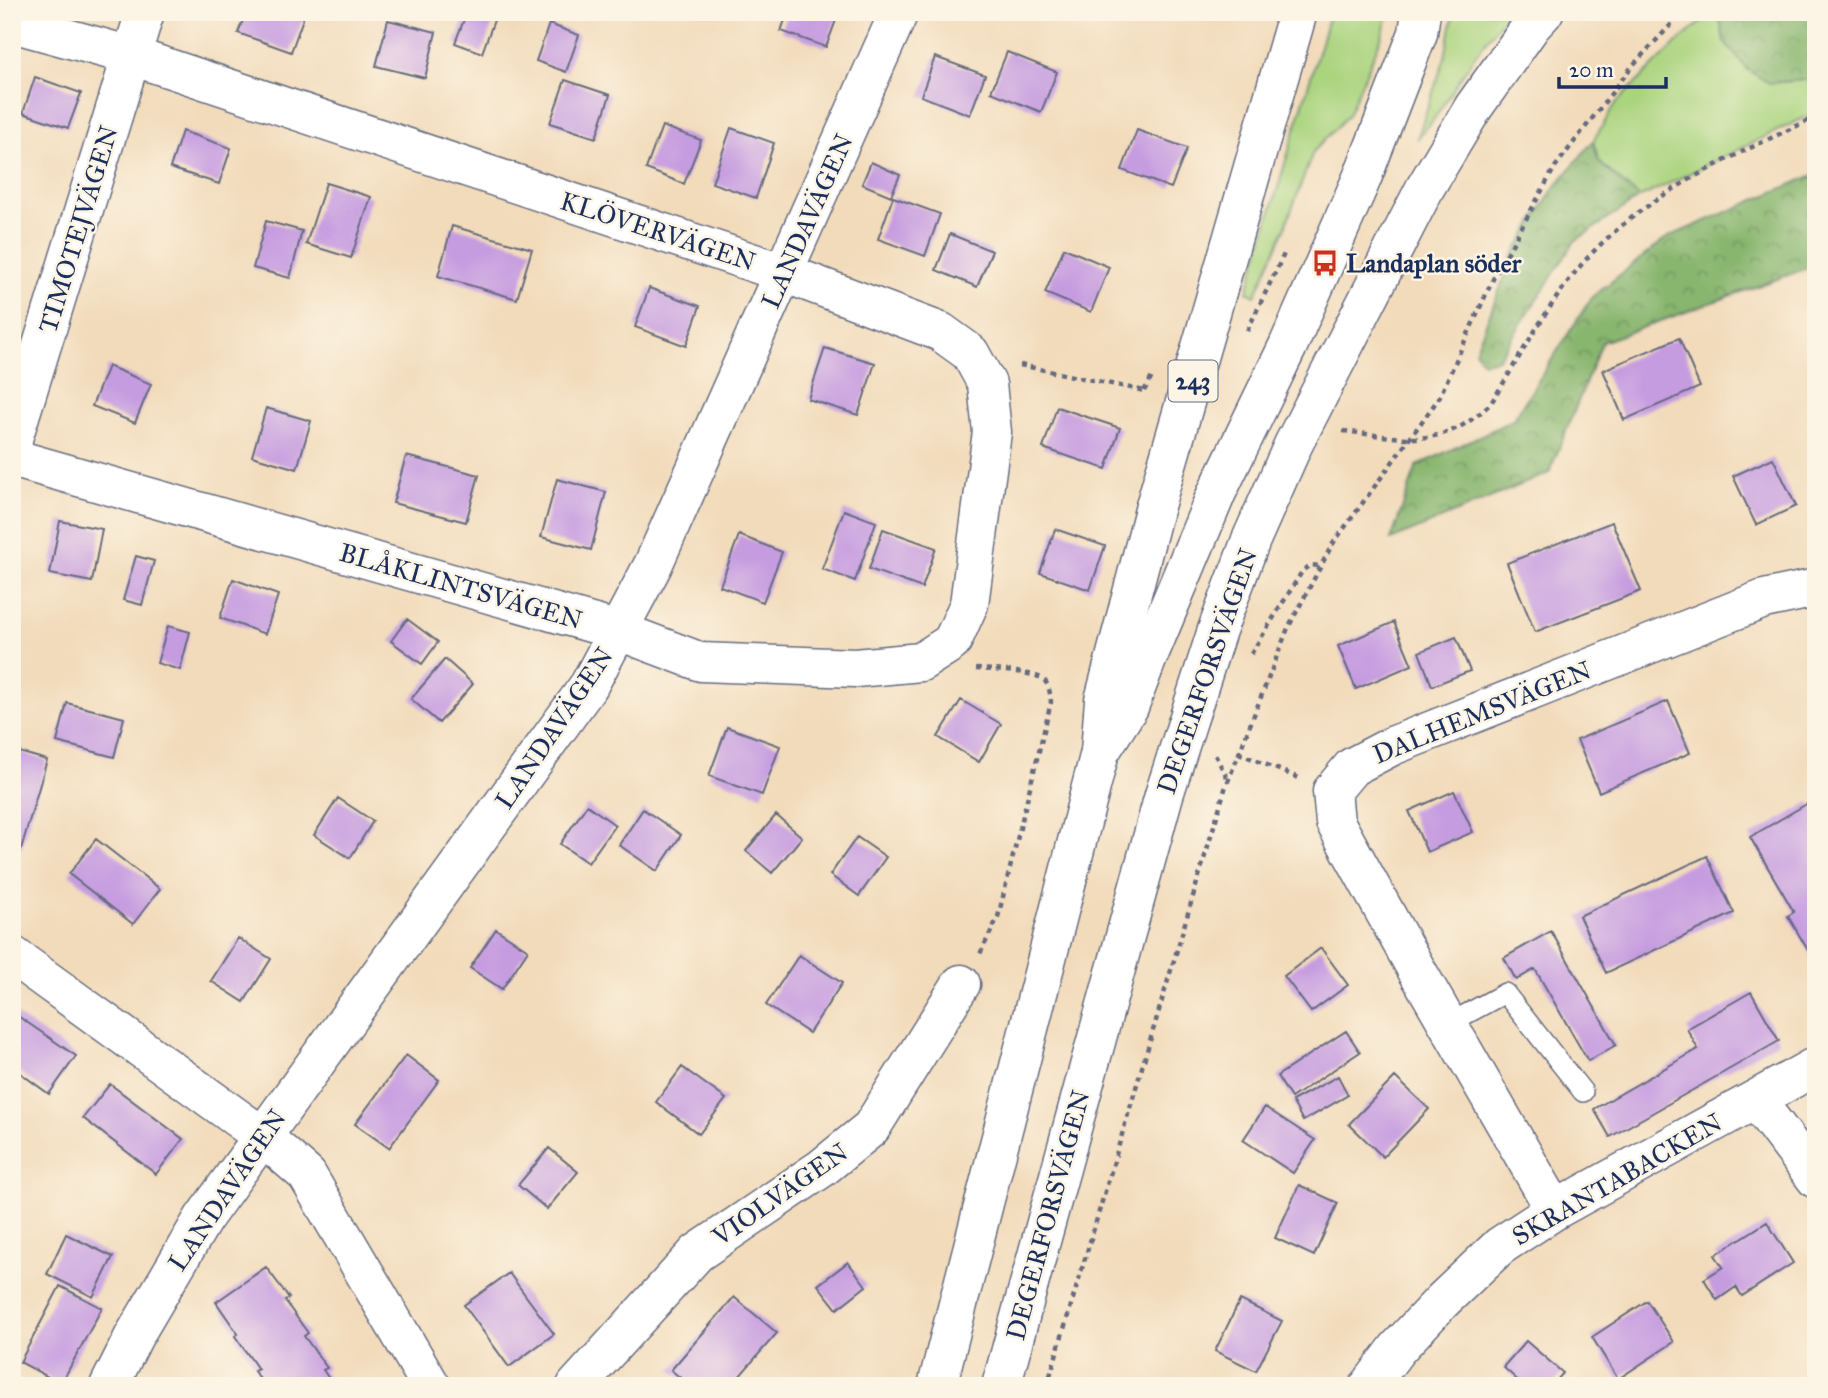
<svg xmlns="http://www.w3.org/2000/svg" width="1828" height="1398" viewBox="0 0 1828 1398" font-family="'IM FELL Great Primer',serif">
<style>
.green{fill:#abd47f;stroke:#63826e;stroke-width:2}
.forest{fill:url(#forest-crowns);stroke:#527266;stroke-width:2}
.building{fill:#c69ce0}
.lines{fill:none;stroke-linecap:round;stroke-linejoin:round}
.lane-casing{stroke:#666b7f;stroke-width:22}
.street-casing{stroke:#666b7f;stroke-width:41}
.secondary-casing{stroke:#666b7f;stroke-width:41}
.highway-casing{stroke:#666b7f;stroke-width:41}
.path{stroke:#666b7f;stroke-width:4.5;stroke-dasharray:5 5;stroke-linecap:butt}
.lane{stroke:#fff;stroke-width:19}
.street{stroke:#fff;stroke-width:38}
.secondary{stroke:#fff;stroke-width:38}
.highway{stroke:#fff;stroke-width:38}
.labels{text-anchor:middle;dominant-baseline:central;stroke-width:5;stroke-linejoin:round;paint-order:stroke}
.shield{fill:#fcf5e5;stroke:#5e6a86;stroke-width:2}
.shield-label{font-size:24px;font-weight:bold;fill:#1b2f5e}
.street-label{font-size:26px;fill:#1b2f5e;stroke:#fcf5e5}
.poi-label{font-size:26px;font-weight:bold;fill:#1b2f5e;stroke:#fcf5e5;text-anchor:start}
</style>
<defs>
<pattern id="forest-crowns" width="20" height="18" patternUnits="userSpaceOnUse" patternTransform="scale(1.75)"><rect width="20" height="18" fill="#88b66e"/><path d="M2 6a3 3 0 1 1 6 0M12 15a3 3 0 1 1 6 0" fill="none" stroke="#6e945e"/></pattern>
</defs>
<rect width="100%" height="100%" fill="#fcf5e5"/>
<filter id="ink" filterUnits="userSpaceOnUse"><feTurbulence type="fractalNoise" baseFrequency=".0143" numOctaves="2"/><feDisplacementMap in="SourceGraphic" scale="14" xChannelSelector="R" yChannelSelector="G"/><feConvolveMatrix kernelMatrix="1 2 1 2 8 2 1 2 1" color-interpolation-filters="sRGB"/></filter>
<filter id="wash" filterUnits="userSpaceOnUse"><feTurbulence type="fractalNoise" baseFrequency=".00686" numOctaves="4" result="noise"/><feDisplacementMap in="SourceGraphic" scale="28" xChannelSelector="R" yChannelSelector="G"/><feGaussianBlur stdDeviation="1.57" result="paint"/><feColorMatrix in="noise" values="0 0 0 0 0 0 0 0 0 0 0 0 0 0 0 0 0 1.4 0 .05"/><feComposite in="paint" operator="in"/></filter>
<g filter="url(#wash)">
<rect width="100%" height="100%" fill="#f2dbbb"/>
<!-- green -->
<path class="green" d="M1330,12H1389L1382,36L1348,115L1313,152L1283,233L1255,296L1247,292Z
M1454,12H1508L1474,57L1434,119L1417,139L1445,57Z
M1713,12H1719L1724,42L1769,83L1816,79V112L1639,198L1599,162L1593,141L1617,102L1679,41Z"/>
<!-- forest -->
<path class="forest" d="M1719,12H1816V79L1769,83L1748,70L1724,42Z
M1593,141L1599,162L1639,198L1575,241L1498,359L1483,362L1475,351L1513,256L1552,191Z
M1816,174V265L1602,342L1549,473L1391,540L1417,466L1513,420L1592,297L1668,237Z"/>
<g id="blocks">
<!-- building -->
<path class="building" d="M222,12H303L305,13L291,52L238,33L243,20Z
M467,12H497L482,53L455,43Z
M788,12H839L826,47L781,31Z
M388,20L436,32L425,78L376,66Z
M549,24L579,35L566,72L536,61Z
M1007,52L1057,72L1041,112L991,92Z
M935,57L985,75L970,115L921,96Z
M35,77L81,93L68,128L23,113Z
M565,80L610,95L596,138L550,123Z
M662,126L701,140L684,184L646,169Z
M731,128L774,143L756,198L712,183Z
M1137,130L1187,148L1171,188L1122,170Z
M182,131L231,148L219,184L170,168Z
M871,162L900,175L891,196L862,184Z
M326,183L371,197L351,258L306,244Z
M893,197L940,214L925,256L878,239Z
M266,221L302,231L290,278L253,268Z
M452,226L532,249L517,299L438,276Z
M950,234L992,251L977,287L936,270Z
M1064,248L1109,267L1091,312L1045,293Z
M649,288L700,306L686,346L635,327Z
M1679,338L1700,387L1624,420L1603,370Z
M825,348L875,363L858,415L808,399Z
M108,366L151,384L135,423L92,406Z
M1057,407L1120,428L1106,469L1043,448Z
M266,408L311,421L297,469L252,456Z
M406,456L479,475L466,522L393,503Z
M1773,458L1796,506L1756,525L1733,476Z
M557,479L606,492L591,550L541,537Z
M844,510L876,522L855,581L822,569Z
M60,521L102,529L92,582L50,574Z
M1612,522L1641,591L1535,632L1507,563Z
M883,529L936,548L922,588L869,569Z
M1055,529L1105,546L1090,590L1040,573Z
M739,535L782,552L763,602L720,586Z
M136,556L154,561L142,605L123,600Z
M233,579L278,595L265,634L220,618Z
M407,619L438,642L422,664L391,641Z
M1394,622L1412,665L1356,689L1338,646Z
M168,626L190,632L180,670L157,663Z
M1456,637L1470,671L1432,686L1419,652Z
M445,659L473,684L439,723L411,699Z
M961,700L1001,724L979,762L938,737Z
M1668,701L1690,753L1599,792L1577,740Z
M67,703L124,718L114,757L57,742Z
M727,727L780,746L762,795L709,776Z
M12,750L47,760L21,849L12,846Z
M1454,791L1473,832L1427,852L1409,811Z
M338,798L373,821L350,858L314,835Z
M1810,802L1816,812V964L1788,916L1794,912L1750,837Z
M587,805L615,825L588,863L560,844Z
M643,809L681,835L657,871L619,845Z
M776,815L802,837L772,873L746,851Z
M857,837L886,857L859,896L830,875Z
M96,839L160,889L133,924L69,874Z
M1707,856L1734,913L1606,973L1579,916Z
M496,929L528,950L502,989L470,968Z
M1551,931L1616,1045L1588,1061L1535,969L1516,980L1504,958Z
M238,938L271,959L244,1002L211,981Z
M1321,948L1348,985L1311,1012L1284,976Z
M799,955L842,983L809,1033L766,1005Z
M1751,992L1779,1041L1610,1137L1594,1109L1698,1049L1687,1029Z
M12,1012L76,1056L49,1094L12,1067Z
M1346,1031L1360,1052L1291,1098L1277,1076Z
M406,1055L439,1080L389,1148L355,1124Z
M682,1067L726,1099L699,1134L656,1102Z
M1338,1076L1348,1095L1303,1121L1292,1101Z
M1395,1077L1429,1109L1383,1157L1349,1124Z
M110,1084L183,1139L156,1174L83,1118Z
M1265,1107L1315,1140L1293,1173L1243,1140Z
M549,1148L578,1172L547,1209L518,1185Z
M1299,1185L1338,1203L1314,1256L1275,1238Z
M1767,1222L1793,1263L1742,1296L1736,1287L1717,1300L1704,1279L1723,1267L1715,1255Z
M66,1234L113,1257L93,1297L47,1274Z
M848,1262L866,1286L837,1309L818,1285Z
M266,1267L289,1298L285,1301L308,1333L304,1336L327,1368L323,1370L334,1386H265L254,1371L258,1369L235,1336L238,1334L216,1302Z
M509,1273L554,1334L509,1367L464,1305Z
M60,1286L102,1308L61,1384L20,1362Z
M734,1297L777,1333L731,1386H690L671,1370Z
M1240,1300L1282,1321L1256,1371L1215,1351Z
M1647,1301L1674,1342L1618,1379L1592,1337Z
M1526,1341L1563,1373L1552,1386H1524L1503,1367Z"/>
</g>
</g>
<g filter="url(#ink)">
<use href="#blocks" fill-opacity="0" stroke="#666b7f" stroke-width="2"/>
<g class="lines">
<!-- lane casing -->
<g class="lane-casing">
<path id="lane" d="M1448,1024L1505,993L1583,1092"/>
</g>
<!-- street casing -->
<g class="street-casing">
<path id="street" d="M12,23L132,56L784,273L941,332L970,353L987,384L992,432L969,604L952,642L921,662L855,668L701,662L619,631L12,458
M12,442L145,12
M12,955L262,1136L307,1175L431,1386
M1756,1100L1816,1179
M1555,1210L1415,967L1335,822L1332,791L1352,767L1392,746L1764,599L1816,588
M109,1386L134,1336L203,1219L589,685L653,565L899,12
M576,1386L697,1253L822,1168L871,1128L961,984
M1369,1386L1397,1349L1442,1301L1500,1246L1555,1210L1816,1066"/>
</g>
<!-- secondary casing -->
<g class="secondary-casing">
<path id="secondary" d="M937,1386L1100,752L1129,707L1148,657L1217,492L1288,346L1362,178L1418,33L1421,12
M1001,1386L1164,795L1217,630L1251,540L1293,445L1425,188L1473,108L1532,25L1544,12"/>
</g>
<!-- highway casing -->
<g class="highway-casing">
<path id="highway" d="M1100,752L1104,700L1155,506L1298,12"/>
</g>
<!-- path -->
<path class="path" d="M1247,331L1284,254
M1020,365L1145,391
M1144,391L1152,377
M1343,431C1404,438 1443,451 1491,403C1519,359 1548,304 1582,264C1643,194 1733,156 1816,117
M1251,654L1303,570L1311,565L1321,566
M976,669C990,670 1035,671 1044,680C1050,686 1050,695 1051,702L998,917L980,954
M1238,753L1299,778
M1215,755L1228,779
M1047,1386L1225,789L1288,628L1332,545L1439,398L1493,279L1555,167L1633,65L1683,12"/>
<!-- lane -->
<use href="#lane" class="lane"/>
<!-- street -->
<use href="#street" class="street"/>
<!-- secondary -->
<use href="#secondary" class="secondary"/>
<!-- highway -->
<use href="#highway" class="highway"/>
</g>
</g>
<!-- icons -->
<defs>
<g id="bus-bare" transform="scale(2.1)"><path d="M-5-6H5V4H4V6H2V4H-2V6H-4V4H-5ZM-3.5-4V0h7V-4ZM-3.5 1.2v1.5H-2V1.2ZM2 1.2v1.5H3.5V1.2Z" fill="#c8321e" stroke="#fcf5e5" stroke-width="2.5" paint-order="stroke"/></g>
</defs>
<g fill-rule="evenodd">
<use href="#bus-bare" x="1325" y="263"/>
</g>
<g class="labels">
<!-- shield labels -->
<rect class="shield" x="1168.5" y="360.5" width="49" height="41" rx="5"/>
<g class="shield-label">
<text x="1193" y="381">243</text>
</g>
<!-- street labels -->
<g class="street-label">
<text transform="translate(807 221) rotate(-66)">LANDAVÄGEN</text>
<text transform="translate(78 229) rotate(-73)">TIMOTEJVÄGEN</text>
<text transform="translate(658 231) rotate(18)">KLÖVERVÄGEN</text>
<text transform="translate(461 586) rotate(16)">BLÅKLINTSVÄGEN</text>
<text transform="translate(1207 671) rotate(-71)">DEGERFORSVÄGEN</text>
<text transform="translate(1482 712) rotate(-22)">DALHEMSVÄGEN</text>
<text transform="translate(554 728) rotate(-56)">LANDAVÄGEN</text>
<text transform="translate(1617 1179) rotate(-30)">SKRANTABACKEN</text>
<text transform="translate(227 1190) rotate(-56)">LANDAVÄGEN</text>
<text transform="translate(780 1194) rotate(-35)">VIOLVÄGEN</text>
<text transform="translate(1048 1215) rotate(-75)">DEGERFORSVÄGEN</text>
</g>
<!-- poi labels -->
<g class="poi-label">
<text x="1346" y="263">Landaplan söder</text>
</g>
</g>
<!-- margin -->
<rect width="1828" height="1398" fill="none" stroke="#fcf5e5" stroke-width="42"/>
<!-- scale -->
<path d="M1559 77v10h107v-10" fill="none" stroke="#1b2f5e" stroke-width="3.5"/>
<text x="1569" y="77" font-size="21" fill="#1b2f5e" stroke="#fcf5e5" stroke-width="5" paint-order="stroke">20 m</text>
</svg>
